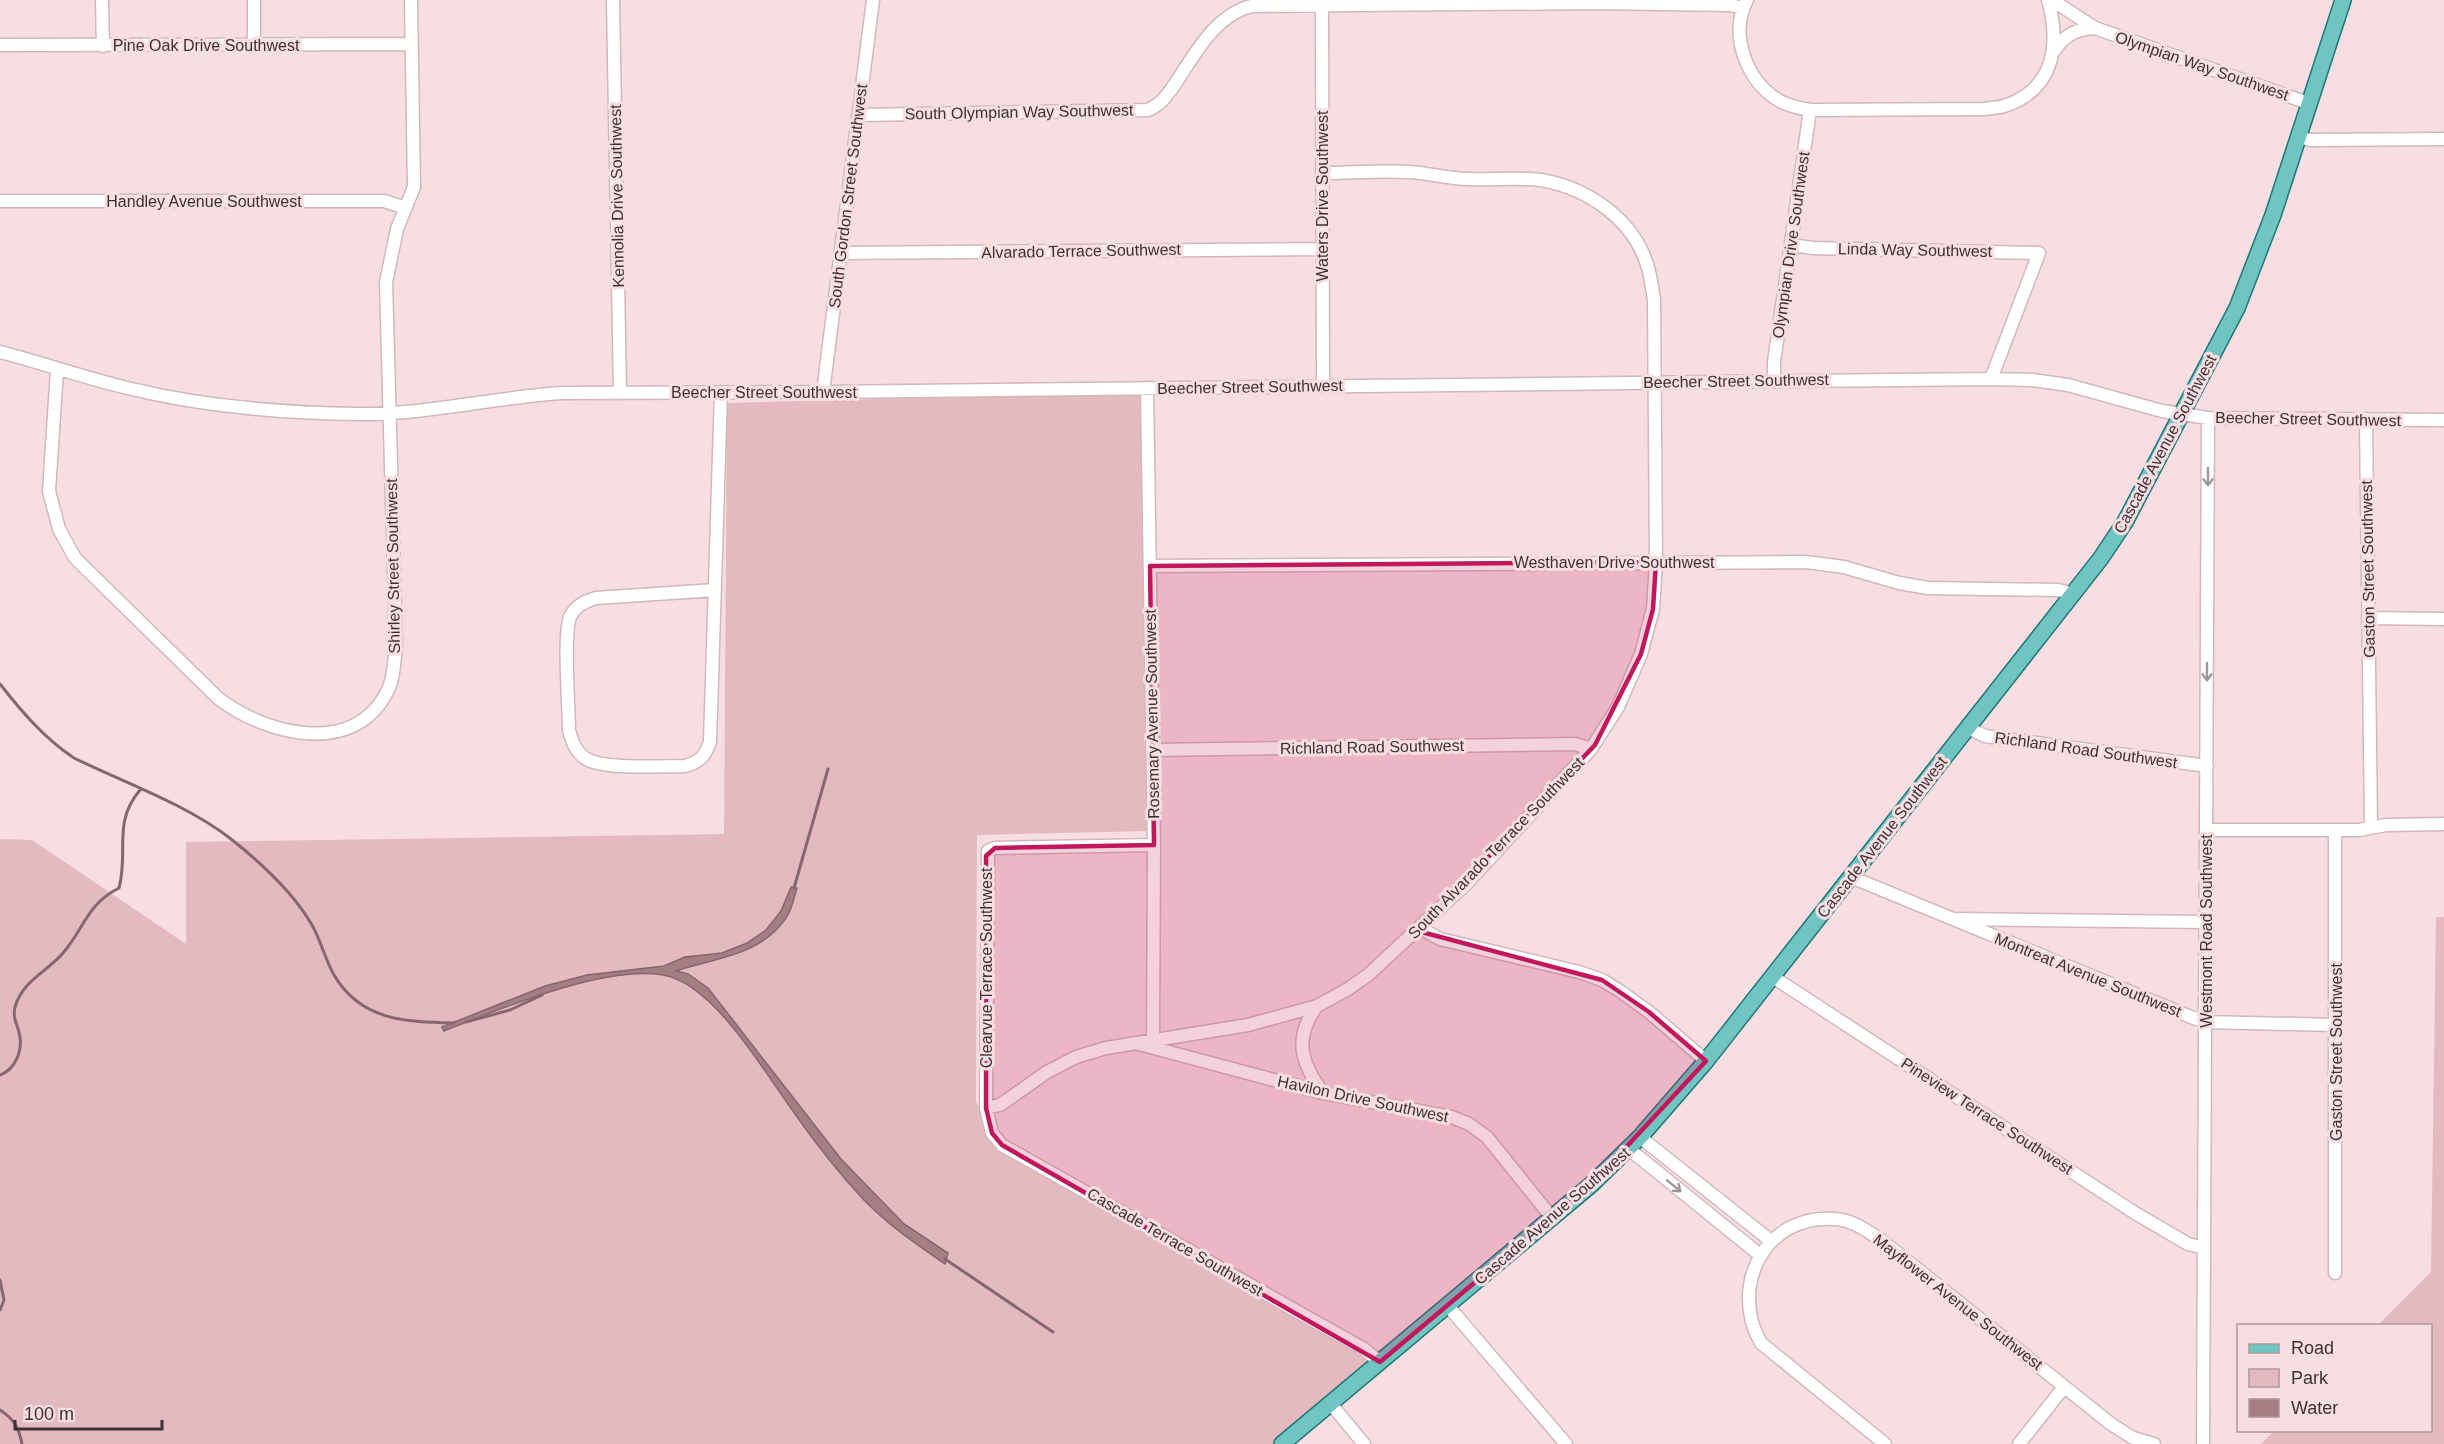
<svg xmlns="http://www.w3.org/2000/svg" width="2444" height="1444" viewBox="0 0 2444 1444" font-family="Arial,sans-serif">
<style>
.green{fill:#e4bac0}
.water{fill:#a57e84;stroke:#86676c;stroke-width:1.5}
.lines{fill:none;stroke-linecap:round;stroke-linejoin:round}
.stream{stroke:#86676c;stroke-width:3}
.minor-casing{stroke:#d0b8bb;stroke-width:15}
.major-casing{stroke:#1f7876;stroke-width:18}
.minor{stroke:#fff;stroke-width:12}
.major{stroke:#70c4c2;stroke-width:15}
.oneway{stroke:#9e989a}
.marked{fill:#c2185b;fill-opacity:0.2;stroke:#c2185b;stroke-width:4.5;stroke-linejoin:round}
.labels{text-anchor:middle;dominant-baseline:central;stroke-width:6;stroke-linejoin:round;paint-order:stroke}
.street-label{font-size:16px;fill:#3c3234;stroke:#f7dee2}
</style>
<rect width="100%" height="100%" fill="#f7dee2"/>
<!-- green -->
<path class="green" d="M1145,392L1147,831L977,835L976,1102L1005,1149L1386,1360L1285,1444H0V839L32,840L186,944V842L724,834L727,403Z
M2436,917H2444V1444H2261L2274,1431L2430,1430V1326L2378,1325L2431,1272Z"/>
<!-- water -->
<path class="water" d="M791,887L797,888C794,897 792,910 786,918C760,956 715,958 676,971L688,974L708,988L841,1159L904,1224L948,1253L945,1264C916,1244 888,1225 863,1199C839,1173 816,1144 795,1114C766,1075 714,983 663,975C604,965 500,1009 444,1031L442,1027L545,986L587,975L664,966L685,957L722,953L747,943L766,930L781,911Z"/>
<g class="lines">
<!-- stream -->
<path class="stream" d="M0,684C22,712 44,738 74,758C125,783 186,804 231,839C260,862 293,892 312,925C321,941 325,959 334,975C361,1021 406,1022 454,1023
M794,888L828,769
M466,1022L510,1010L542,995
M0,1075C14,1070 22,1053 20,1038C19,1026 12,1020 15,1007C23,980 47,972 63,953C84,929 87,904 119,888C129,852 112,823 140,790
M945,1259L1053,1332
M0,1280L4,1300L0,1310
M0,1410C14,1419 19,1428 22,1444"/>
<!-- minor casing -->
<g class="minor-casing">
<path id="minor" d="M102,0L103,46
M254,0V46
M613,0L620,392
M1747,0C1729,34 1746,80 1778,100C1788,106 1799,108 1810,110L1984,109C1991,108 2000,108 2007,105C2055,88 2060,43 2048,0
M2052,0L2095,28L2308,103
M1322,6L1323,386
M0,45L412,44
M2054,51C2064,36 2075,29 2094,28
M859,115L1148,110C1162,104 1168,94 1177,81C1196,52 1216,15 1251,6L1597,3L1730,5L1743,8
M2298,137L2310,140L2444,139
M0,201H384L406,208
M1791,245L1813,248L2039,253L1991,379
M840,253L1322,249
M0,352C44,363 87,379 132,389C202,406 286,413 358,414C425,415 495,397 563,393L823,392L1991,379L2032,380L2068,385L2162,411L2208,418L2444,420
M57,370L49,491L59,529L75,558L218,698C264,734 353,758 387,692C394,679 394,662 396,647L386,282L397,229L414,187L411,0
M1774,380V362L1810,110
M1147,388L1154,845L1153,1040
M823,392L873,0
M2366,419L2371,827
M1150,566L1806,562L1844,567L1899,583L1928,588L2058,590L2074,594
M715,590L596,598C585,601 575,606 570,617C563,635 569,707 569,730C572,741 575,751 585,758C602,770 662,766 685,766C700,762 705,756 710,742L721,392
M2368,618L2444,619
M1968,728L1985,736L2207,766
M1153,750L1575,744L1591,749
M2206,830H2359L2386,825L2444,824
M1154,845L995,848L988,851L986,1108L992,1133L1002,1145L1364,1349L1380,1362
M1851,877L2191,1017L2205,1022L2335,1025
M1958,919L2206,922
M1420,928L1440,939L1579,972L1602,980L1620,991L1649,1012L1706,1061
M1773,977L2135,1213L2188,1244L2204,1248
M1317,1006C1293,1038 1301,1063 1323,1093
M1139,1044L1323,1093L1452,1117L1469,1124L1487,1137L1553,1219
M986,1108L1000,1105L1047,1072L1076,1057L1106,1048L1248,1025L1317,1006L1348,989L1368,975L1467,883L1591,749L1618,707L1641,654L1653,609L1656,562L1654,299C1652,289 1651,278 1648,268C1635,220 1588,188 1541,180C1517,177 1492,180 1468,179C1448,179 1429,173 1409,172C1380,170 1351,173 1322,173
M1640,1137L1771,1241
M1629,1149L1760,1255
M2335,1273V831
M1448,1306L1566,1444
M1331,1404L1364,1444
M1885,1444L1761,1343C1728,1286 1766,1213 1835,1219C1853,1220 1867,1231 1881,1240L2111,1424L2133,1438L2154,1444
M2019,1444L2064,1387
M2203,1444L2208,418"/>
</g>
<!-- major casing -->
<g class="major-casing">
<path id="major" d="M1282,1444L1592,1184L1640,1137L1706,1061L2101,558L2125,522L2237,308L2273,215L2343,0"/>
</g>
<!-- minor -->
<use href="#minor" class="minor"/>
<!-- major -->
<use href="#major" class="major"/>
</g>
<!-- one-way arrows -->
<defs><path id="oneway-shaft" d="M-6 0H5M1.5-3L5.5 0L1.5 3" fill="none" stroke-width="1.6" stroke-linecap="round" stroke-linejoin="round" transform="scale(1.5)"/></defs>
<g class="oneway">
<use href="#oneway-shaft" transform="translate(2208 477) rotate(90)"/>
<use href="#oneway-shaft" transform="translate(2207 672) rotate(90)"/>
<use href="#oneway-shaft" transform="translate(1674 1186) rotate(39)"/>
</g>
<!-- marked area -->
<path class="marked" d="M1656,562L1653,609L1641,654L1595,745L1418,931L1602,980L1649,1012L1706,1061L1592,1184L1380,1362L1002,1145L992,1133L986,1108V856L995,848L1154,845L1150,566Z"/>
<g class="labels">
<!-- street labels -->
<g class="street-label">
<text x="206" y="45">Pine Oak Drive Southwest</text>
<text transform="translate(2202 66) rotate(19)">Olympian Way Southwest</text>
<text transform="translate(1019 112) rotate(-1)">South Olympian Way Southwest</text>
<text transform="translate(617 196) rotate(-91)">Kennolia Drive Southwest</text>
<text transform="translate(848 196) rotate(-83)">South Gordon Street Southwest</text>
<text transform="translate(1322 196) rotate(-90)">Waters Drive Southwest</text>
<text x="204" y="201">Handley Avenue Southwest</text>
<text transform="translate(1791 245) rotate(-82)">Olympian Drive Southwest</text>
<text transform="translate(1915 250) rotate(1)">Linda Way Southwest</text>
<text transform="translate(1081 251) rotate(-1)">Alvarado Terrace Southwest</text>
<text transform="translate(1736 381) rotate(-1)">Beecher Street Southwest</text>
<text transform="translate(1250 387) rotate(-1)">Beecher Street Southwest</text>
<text x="764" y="392">Beecher Street Southwest</text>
<text transform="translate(2308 419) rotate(1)">Beecher Street Southwest</text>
<text transform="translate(2165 444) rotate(-62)">Cascade Avenue Southwest</text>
<text x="1614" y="562">Westhaven Drive Southwest</text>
<text transform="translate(393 566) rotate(-91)">Shirley Street Southwest</text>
<text transform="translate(2368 569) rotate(-91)">Gaston Street Southwest</text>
<text transform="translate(1152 714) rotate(-91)">Rosemary Avenue Southwest</text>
<text transform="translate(1372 747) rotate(-1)">Richland Road Southwest</text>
<text transform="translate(2086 750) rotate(8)">Richland Road Southwest</text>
<text transform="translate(1882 837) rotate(-52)">Cascade Avenue Southwest</text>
<text transform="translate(1496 848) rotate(-46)">South Alvarado Terrace Southwest</text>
<text transform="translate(2206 931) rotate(-90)">Westmont Road Southwest</text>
<text transform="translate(986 968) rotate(-90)">Clearvue Terrace Southwest</text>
<text transform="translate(2088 975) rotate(22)">Montreat Avenue Southwest</text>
<text transform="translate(2336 1052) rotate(-90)">Gaston Street Southwest</text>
<text transform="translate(1363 1099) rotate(12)">Havilon Drive Southwest</text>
<text transform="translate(1987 1116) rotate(33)">Pineview Terrace Southwest</text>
<text transform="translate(1552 1216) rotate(-41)">Cascade Avenue Southwest</text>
<text transform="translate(1175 1242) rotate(30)">Cascade Terrace Southwest</text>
<text transform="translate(1958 1302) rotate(38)">Mayflower Avenue Southwest</text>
</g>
</g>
<!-- legend -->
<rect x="2237" y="1324" width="195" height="108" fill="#f7dee2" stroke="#ac999c" stroke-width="1.5"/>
<rect x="2249" y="1344" width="30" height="9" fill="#70c4c2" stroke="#ac999c" stroke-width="1.5"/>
<text x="2291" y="1354" font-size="18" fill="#3c3234">Road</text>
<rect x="2249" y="1369" width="30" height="18" fill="#e4bac0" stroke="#ac999c" stroke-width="1.5"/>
<text x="2291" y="1384" font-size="18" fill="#3c3234">Park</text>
<rect x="2249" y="1399" width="30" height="18" fill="#a57e84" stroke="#ac999c" stroke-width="1.5"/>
<text x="2291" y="1414" font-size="18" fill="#3c3234">Water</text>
<!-- scale -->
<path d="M15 1420v9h147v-9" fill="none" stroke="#3c3234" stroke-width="3"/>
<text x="24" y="1420" font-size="18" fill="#3c3234" stroke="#f7dee2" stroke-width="4.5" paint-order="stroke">100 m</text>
</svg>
